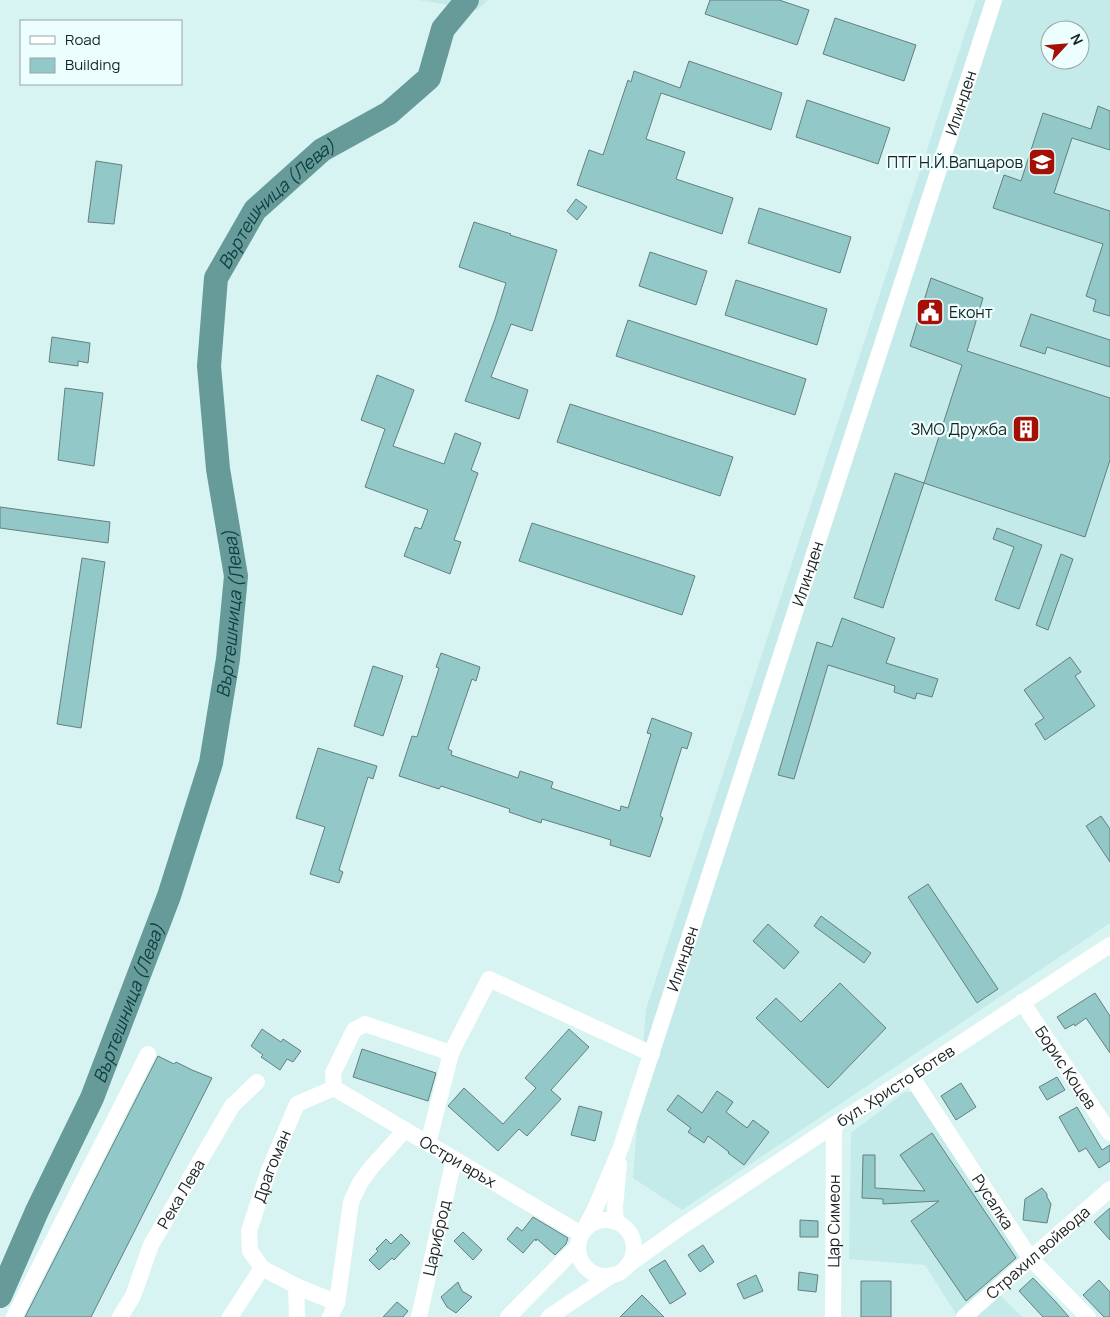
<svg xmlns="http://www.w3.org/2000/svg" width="1110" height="1317" viewBox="0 0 1110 1317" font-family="Manrope,sans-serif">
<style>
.built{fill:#c4eae9;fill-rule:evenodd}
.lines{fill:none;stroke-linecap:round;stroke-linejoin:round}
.river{stroke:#669b9a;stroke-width:24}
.building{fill:#92c8c7;stroke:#657f7e}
.minor{stroke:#fff;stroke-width:16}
.labels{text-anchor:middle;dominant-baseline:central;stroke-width:4.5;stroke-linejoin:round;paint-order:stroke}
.street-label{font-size:16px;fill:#182222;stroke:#edfefe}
.poi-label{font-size:16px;fill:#182222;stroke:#edfefe;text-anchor:end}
.water-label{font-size:18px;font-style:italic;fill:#0c3f3f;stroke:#edfefe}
</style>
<rect width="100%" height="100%" fill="#d7f4f3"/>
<!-- built -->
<path class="built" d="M419,0H488L477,10Z
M976,0H1110V923L682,1210L633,1178L646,1009ZM1050,30H1080V60H1050Z
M905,1092H913L1021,1257L956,1314L925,1265L849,1259L851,1133Z
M1000,1295L1022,1317H976Z"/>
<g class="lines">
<!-- river -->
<path class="river" id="s1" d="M0,1296L37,1211L92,1098L169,896L211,763L228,659L236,576L218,469L209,366L216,278L255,210L322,150L389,113L429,78L443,29L467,0"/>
</g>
<!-- building -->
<path class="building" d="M710,0H779L809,10L797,45L705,14Z
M835,18L916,45L904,81L823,54Z
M689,61L782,93L771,130L661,93L646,139L685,152L676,179L733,198L722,234L577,185L589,150L603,155L628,80L631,82L634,71L680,88Z
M807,100L890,128L878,164L796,137Z
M1098,106L1110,111V150L1072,138L1054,193L1110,211V316L1093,311L1096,300L1086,296L1103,244L993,208L1004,175L1021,181L1043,113L1091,129Z
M96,161L122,165L114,224L88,222Z
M576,199L587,207L577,220L567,211Z
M759,208L851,237L840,273L748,243Z
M474,222L511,234L510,235L557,250L532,331L511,324L491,377L528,390L519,419L465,401L495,319L506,283L459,267Z
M650,252L707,271L696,305L639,286Z
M931,278L983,298L967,351L1110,398V460L1085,537L924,483L962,365L910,346Z
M736,280L827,309L817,345L725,315Z
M1031,314L1110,340V367L1047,347L1045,354L1020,346Z
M628,320L806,379L795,415L616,356Z
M52,337L90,343L88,363L78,361V366L49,362Z
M377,375L414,390L393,446L444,464L455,433L481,443L471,470L478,473L454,540L461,542L450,574L404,556L415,527L421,529L428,510L365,487L385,429L361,420Z
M65,388L103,393L94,466L58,460Z
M570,404L733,457L720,496L557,442Z
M895,473L924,483L883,608L854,598Z
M0,507L110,522L108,543L0,528Z
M532,523L695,576L682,615L519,561Z
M997,528L1042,545L1019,609L995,600L1014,547L993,539Z
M1061,554L1073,559L1048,630L1036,625Z
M82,558L105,562L81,728L57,724Z
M842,618L895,638L886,663L938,679L932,697L917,693L915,699L894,692L895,686L828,665L794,779L778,775L817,642L832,647Z
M441,653L480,667L476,681L472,679L448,749L452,751L451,755L518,778L520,771L553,782L551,788L620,811L621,806L628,808L651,734L647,733L652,718L692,733L687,749L682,747L660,816L663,818L650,857L610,845L611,840L542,819L541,823L509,812L510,809L441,786L439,789L399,776L412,736L417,737L439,668L436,667Z
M1070,657L1081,672L1075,676L1095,706L1045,740L1035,724L1044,718L1024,690Z
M373,666L403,676L383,736L354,726Z
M318,748L377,766L373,779L368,777L339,870L343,872L339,883L310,874L325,827L296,818Z
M1101,816L1110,829V862L1086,826Z
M928,884L998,989L977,1003L908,897Z
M821,916L871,953L864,963L814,926Z
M768,924L799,952L784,969L753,941Z
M840,983L886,1028L828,1088L756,1018L776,998L801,1022Z
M1095,993L1110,1016V1053L1086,1018L1075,1026L1074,1024L1065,1029L1057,1017Z
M262,1029L281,1042L283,1039L301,1051L293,1062L287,1059L280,1070L261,1057L263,1055L251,1046Z
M569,1029L589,1047L551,1090L561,1099L527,1136L519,1129L498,1151L448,1106L464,1088L503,1124L536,1088L525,1078Z
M362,1049L436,1073L428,1101L353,1077Z
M158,1056L174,1064L176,1062L192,1070L212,1078L91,1317H25Z
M1057,1077L1065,1090L1047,1100L1039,1087Z
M961,1083L976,1107L956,1120L941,1096Z
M717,1091L733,1102L726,1112L747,1128L753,1120L769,1132L744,1165L728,1153L729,1152L708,1136L704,1143L688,1132L691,1128L667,1110L678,1095L702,1113Z
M579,1106L602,1112L595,1141L571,1135Z
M1077,1107L1102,1150L1110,1145V1161L1099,1168L1086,1148L1079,1152L1059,1117Z
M932,1133L1016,1258L966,1301L911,1221L939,1201L883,1204V1199L862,1198L863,1155H875V1188L925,1191L900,1155Z
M1042,1188L1047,1194V1197L1051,1204L1047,1223L1023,1220L1025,1199Z
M1110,1208V1240L1094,1222Z
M533,1217L568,1238L566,1244L555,1255L537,1239L536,1241L535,1239L523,1253L507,1239L517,1227L522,1231Z
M800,1220L818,1221V1237H800Z
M463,1232L482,1250L473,1260L454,1241Z
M401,1234L410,1243L394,1260L392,1258L379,1270L369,1260L378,1251L376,1249L386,1239L391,1244Z
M703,1245L714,1262L700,1272L688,1255Z
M665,1260L686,1294L670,1304L649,1270Z
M799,1272L818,1275L816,1292L798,1290Z
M756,1275L763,1291L744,1299L737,1284Z
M1033,1278L1055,1301L1069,1317H1043L1019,1291Z
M1099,1280L1110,1292V1317H1104L1083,1295Z
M861,1281H891V1317H861Z
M458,1282L462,1291L472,1297L456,1313L447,1307L441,1297Z
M642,1295L664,1317H620Z
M397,1302L408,1311L403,1317H383Z"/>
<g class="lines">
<!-- minor -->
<g class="minor">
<path id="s2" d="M1022,1002L1110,1133"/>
<path id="s3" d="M911,1076L1030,1258L1088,1317"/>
<path d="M334,1088L333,1073L354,1030L365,1024L451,1053L489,979L652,1054"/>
<path id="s4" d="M334,1088L581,1234"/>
<path d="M428,1144L451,1053"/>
<circle cx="606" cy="1248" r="28"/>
<path d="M616,1222L615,1207L619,1164"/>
<path id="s5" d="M584,1230L595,1209L621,1147L994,0"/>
<path id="s6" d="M628,1265L681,1227L834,1125L911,1076L1110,945"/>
<path d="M296,1286L297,1317"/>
<path d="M337,1303L351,1202L360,1183L370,1169L405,1130"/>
<path d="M14,1317L148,1054"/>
<path id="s7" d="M120,1317L133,1296L151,1245L232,1106L257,1082"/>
<path d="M230,1317L262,1268"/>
<path id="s8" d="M330,1317L337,1303L296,1286L262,1268L250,1251L249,1231L269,1170L297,1104L334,1088"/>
<path id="s9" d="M419,1317L454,1159"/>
<path d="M508,1317L578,1246"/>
<path d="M549,1317L612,1275"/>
<path id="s10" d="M833,1317L834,1125"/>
<path id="s11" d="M964,1317L1110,1189"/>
</g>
</g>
<!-- icons -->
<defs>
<g id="school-square" transform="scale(1.4375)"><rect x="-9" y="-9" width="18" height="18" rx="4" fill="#a41006" stroke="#edfefe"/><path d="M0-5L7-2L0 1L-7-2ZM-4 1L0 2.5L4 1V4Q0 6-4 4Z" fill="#fff"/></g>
<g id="civic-square" transform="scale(1.4375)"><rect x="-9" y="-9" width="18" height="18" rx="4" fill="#a41006" stroke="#edfefe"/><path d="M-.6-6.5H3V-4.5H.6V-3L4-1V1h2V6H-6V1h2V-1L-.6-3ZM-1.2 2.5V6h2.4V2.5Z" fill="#fff"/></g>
<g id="building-square" transform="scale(1.4375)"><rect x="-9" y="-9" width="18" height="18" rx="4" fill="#a41006" stroke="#edfefe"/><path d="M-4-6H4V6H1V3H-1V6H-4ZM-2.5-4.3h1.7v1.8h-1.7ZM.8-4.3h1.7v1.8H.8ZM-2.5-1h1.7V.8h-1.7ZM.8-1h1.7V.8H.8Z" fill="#fff"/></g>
</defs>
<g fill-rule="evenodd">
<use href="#school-square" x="1042" y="162"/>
<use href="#civic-square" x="930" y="312"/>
<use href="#building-square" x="1026" y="429"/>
</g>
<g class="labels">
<!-- street labels -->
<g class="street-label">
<text stroke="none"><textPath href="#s5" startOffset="1189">Илинден</textPath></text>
<text stroke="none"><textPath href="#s5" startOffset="694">Илинден</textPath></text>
<text stroke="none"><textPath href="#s5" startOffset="289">Илинден</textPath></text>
<text stroke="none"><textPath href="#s2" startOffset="79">Борис Коцев</textPath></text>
<text stroke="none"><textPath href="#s6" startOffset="322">бул. Христо Ботев</textPath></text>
<text stroke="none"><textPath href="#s4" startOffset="144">Остри връх</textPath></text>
<text stroke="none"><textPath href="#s8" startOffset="208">Драгоман</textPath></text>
<text stroke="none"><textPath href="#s7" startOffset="138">Река Лева</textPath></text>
<text stroke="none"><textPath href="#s3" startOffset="150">Русалка</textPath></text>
<text stroke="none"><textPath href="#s10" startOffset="96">Цар Симеон</textPath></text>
<text stroke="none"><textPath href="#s9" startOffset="81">Цариброд</textPath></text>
<text stroke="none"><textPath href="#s11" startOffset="98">Страхил войвода</textPath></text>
</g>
<!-- poi labels -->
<g class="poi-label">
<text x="1023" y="162">ПТГ Н.Й.Вапцаров</text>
<text x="949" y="312" text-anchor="start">Еконт</text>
<text x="1007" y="429">ЗМО Дружба</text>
</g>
<!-- water labels -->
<g class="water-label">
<text stroke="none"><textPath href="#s1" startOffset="1160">Въртешница (Лева)</textPath></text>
<text stroke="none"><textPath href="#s1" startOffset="725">Въртешница (Лева)</textPath></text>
<text stroke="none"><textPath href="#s1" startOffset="320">Въртешница (Лева)</textPath></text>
</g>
</g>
<!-- legend -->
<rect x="20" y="20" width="162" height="65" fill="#edfefe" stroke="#98a6a6"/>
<rect x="30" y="36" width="25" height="8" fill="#ffffff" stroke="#98a6a6"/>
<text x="65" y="45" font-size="15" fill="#182222">Road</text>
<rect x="30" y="58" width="25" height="15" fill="#92c8c7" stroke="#98a6a6"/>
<text x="65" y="70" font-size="15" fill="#182222">Building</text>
<!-- north arrow -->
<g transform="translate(1065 45) rotate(64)"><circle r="24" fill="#edfefe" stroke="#98a6a6"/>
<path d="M0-4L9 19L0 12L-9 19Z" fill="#a41006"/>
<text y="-8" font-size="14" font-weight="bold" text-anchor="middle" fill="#182222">N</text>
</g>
</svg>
